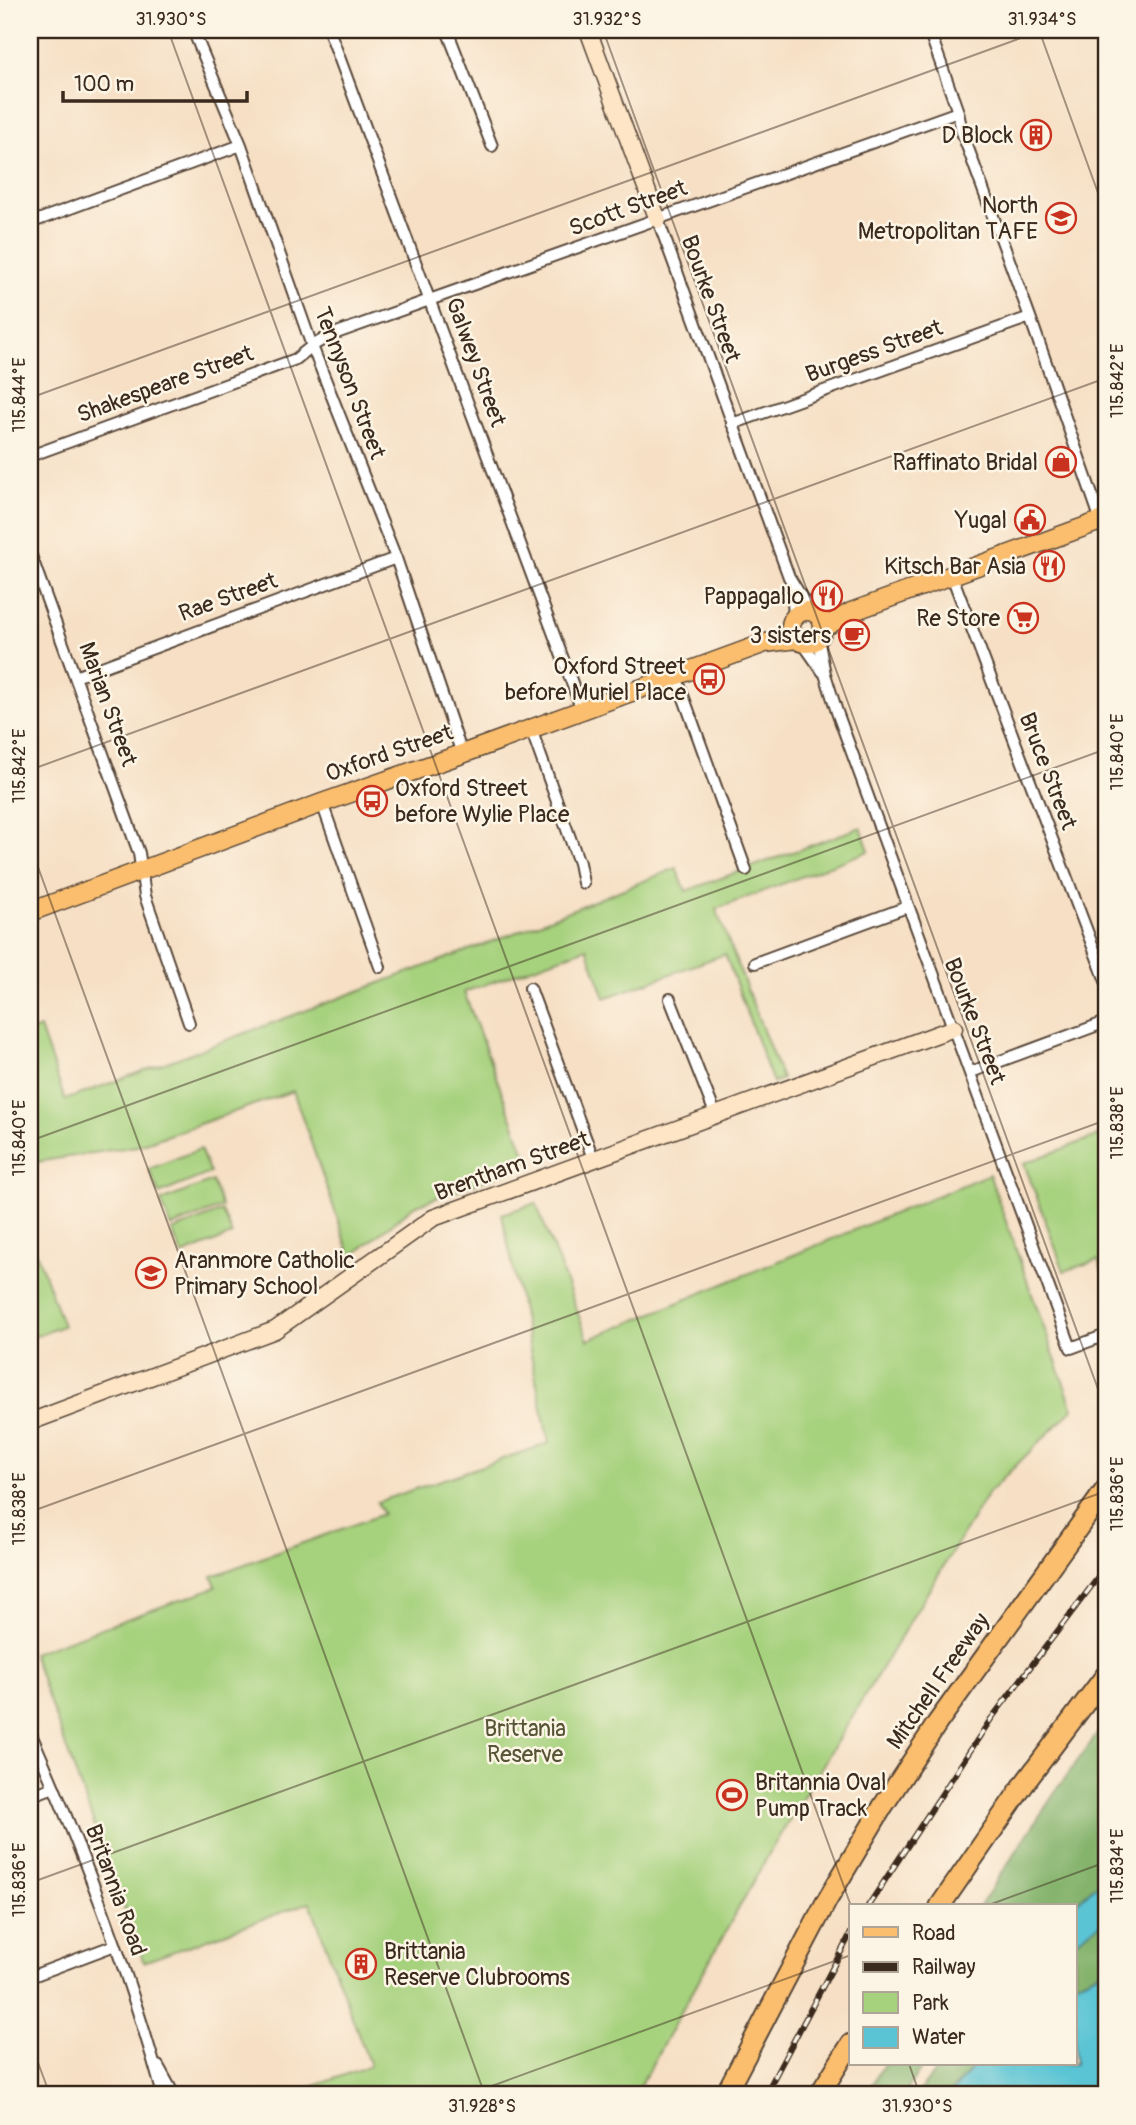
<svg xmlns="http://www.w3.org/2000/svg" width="1136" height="2125" viewBox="0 0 1136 2125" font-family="Pangolin,sans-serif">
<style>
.green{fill:#a6d17d;stroke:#707e4e;stroke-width:2}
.forest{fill:#84b36c;stroke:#606e45;stroke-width:2}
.water{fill:#5ac4d4;stroke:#4a7779;stroke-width:2}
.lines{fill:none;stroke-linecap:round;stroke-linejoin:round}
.street-casing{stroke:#574537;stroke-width:14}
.secondary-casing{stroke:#574537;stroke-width:19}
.primary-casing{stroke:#574537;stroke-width:21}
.highway-casing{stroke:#574537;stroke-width:23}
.street{stroke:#fff;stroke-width:10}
.secondary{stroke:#fde5c5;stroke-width:16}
.primary{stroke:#fabe6e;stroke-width:18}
.highway{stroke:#fabe6e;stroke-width:19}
.rail-casing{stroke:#3b2a1e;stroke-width:6}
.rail{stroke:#fcf5e5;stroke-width:3.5;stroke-dasharray:10;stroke-linecap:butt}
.ticks{fill:none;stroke:#3b2a1e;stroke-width:2;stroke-opacity:0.45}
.labels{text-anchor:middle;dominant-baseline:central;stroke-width:5;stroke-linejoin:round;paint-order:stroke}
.poi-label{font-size:23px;fill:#3b2a1e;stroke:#fcf5e5;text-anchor:end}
.street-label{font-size:23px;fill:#3b2a1e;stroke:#fcf5e5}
.park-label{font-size:23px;fill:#565436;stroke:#fcf5e5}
.neatline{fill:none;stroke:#3b2a1e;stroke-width:2.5}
.ticks-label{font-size:18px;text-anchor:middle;fill:#3b2a1e}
</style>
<rect width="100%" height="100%" fill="#fcf5e5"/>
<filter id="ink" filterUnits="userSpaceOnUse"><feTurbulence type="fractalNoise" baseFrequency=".0143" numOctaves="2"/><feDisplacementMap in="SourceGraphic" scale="14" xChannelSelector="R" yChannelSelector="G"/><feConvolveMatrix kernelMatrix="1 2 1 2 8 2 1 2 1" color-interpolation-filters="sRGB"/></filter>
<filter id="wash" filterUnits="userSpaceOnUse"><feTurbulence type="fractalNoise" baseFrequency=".00686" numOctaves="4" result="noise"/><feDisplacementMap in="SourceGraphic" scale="28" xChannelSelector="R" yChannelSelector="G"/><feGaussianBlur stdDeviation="1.57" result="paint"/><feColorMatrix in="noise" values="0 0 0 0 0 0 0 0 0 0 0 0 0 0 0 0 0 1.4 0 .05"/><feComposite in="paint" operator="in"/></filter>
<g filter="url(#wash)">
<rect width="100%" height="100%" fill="#f6dfc4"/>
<!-- green -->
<path class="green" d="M861,827L869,851L716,909L782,1079L773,1083L725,954L605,998L587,948L464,992L529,1164L414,1206L351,1257L293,1091L137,1146L30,1163V1032L40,1028L65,1100L504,937L676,868L686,891Z
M1106,1133V1281L1098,1260L1064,1271L1024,1163Z
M200,1149L210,1173L159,1194L149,1169Z
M989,1174L1073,1409L988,1493L771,1850L635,2095H289L370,2066L310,1902L144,1962L32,1653L216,1587L212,1576L383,1514L377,1502L549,1443L502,1214L536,1203L588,1340Z
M212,1181L222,1207L171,1227L161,1201Z
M222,1211L232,1235L182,1255L172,1231Z
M33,1243L63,1326L30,1338V1244Z"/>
<!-- forest -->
<path class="forest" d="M1106,1722V1876L1073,1906H980L1060,1785Z
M1106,1920V1969L1075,1983V1941Z
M884,2064H924L904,2095H866Z
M941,2064H975L950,2095H916Z"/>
<!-- water -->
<path class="water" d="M1106,1876V1920L1075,1941L1073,1906Z
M1106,1969V2095H950L975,2064H1075V1983Z"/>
</g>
<g filter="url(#ink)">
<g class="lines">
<!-- street casing -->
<g class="street-casing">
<path id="street" d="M193,30L241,145L312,346L396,558L462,754
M329,30L582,710
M447,30L492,146
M929,30L958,112L962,132L1030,317L1106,535
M658,220L789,577L810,611
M30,223L241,145
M732,424L1030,317
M30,456L296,359L312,346L331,335L958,112
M30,553L139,853L145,896L189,1023
M952,576L1106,981
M792,586L794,617
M818,638L825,674L837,712L1071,1348L1106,1335
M802,642L823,672
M676,676L746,870
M75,677L396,558
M531,729L579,863L583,883
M322,803L380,967
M755,963L907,907
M530,988L594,1161
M670,999L716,1116
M971,1072L1106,1022
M30,1732C82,1849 129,1972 163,2095
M30,1796L54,1787
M30,1977L115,1945
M158,2066L174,2095"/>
</g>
<!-- secondary casing -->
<g class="secondary-casing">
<path id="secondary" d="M588,30L658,220
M30,1422L275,1330L433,1218L954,1028"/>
</g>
<!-- primary casing -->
<g class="primary-casing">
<path id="primary" d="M791 627a16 16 0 1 1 32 0a16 16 0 1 1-32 0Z
M823,628L851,612L1106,519
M30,912L322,803L462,754L765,643L797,639"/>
</g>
<!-- highway casing -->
<g class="highway-casing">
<path id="highway" d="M940,1906L1027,1780L1106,1675
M725,2095L826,1902L883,1806L938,1722L1106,1489
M819,2095L851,2044"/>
</g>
<!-- street -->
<use href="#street" class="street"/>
<!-- secondary -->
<use href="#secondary" class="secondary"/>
<!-- primary -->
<use href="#primary" class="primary"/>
<!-- highway -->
<use href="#highway" class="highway"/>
<!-- rail casing -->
<g class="rail-casing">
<path id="rail" d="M868,1906L991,1719L1106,1567
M765,2095L851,1933"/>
</g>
<!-- rail -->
<use href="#rail" class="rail"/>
</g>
</g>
<!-- ticks -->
<path class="ticks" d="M168,30L851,1906M603,30L1106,1411M1039,30L1106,215M30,398L1043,30M30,770L1106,378M30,845L485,2095M30,1141L1106,749M30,1512L1106,1120M30,1883L1106,1491M986,1906L1106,1862M30,2041L50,2095M909,2064L920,2095M467,2095L851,1955"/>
<!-- icons -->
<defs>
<g id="building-ring" transform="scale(1.575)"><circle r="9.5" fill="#fcf5e5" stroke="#c8321e" stroke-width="1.5"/><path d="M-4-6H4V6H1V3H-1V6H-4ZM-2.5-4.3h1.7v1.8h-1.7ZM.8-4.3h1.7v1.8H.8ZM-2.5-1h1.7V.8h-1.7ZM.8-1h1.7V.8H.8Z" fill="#c8321e"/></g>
<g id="university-ring" transform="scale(1.575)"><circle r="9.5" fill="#fcf5e5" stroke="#c8321e" stroke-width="1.5"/><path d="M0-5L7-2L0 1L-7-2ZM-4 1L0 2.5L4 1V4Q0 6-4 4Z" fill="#c8321e"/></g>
<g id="shop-ring" transform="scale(1.575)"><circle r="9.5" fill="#fcf5e5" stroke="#c8321e" stroke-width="1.5"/><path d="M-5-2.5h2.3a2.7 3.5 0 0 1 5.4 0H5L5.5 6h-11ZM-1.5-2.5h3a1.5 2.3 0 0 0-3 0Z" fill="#c8321e"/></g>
<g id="civic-ring" transform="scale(1.575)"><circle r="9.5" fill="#fcf5e5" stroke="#c8321e" stroke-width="1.5"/><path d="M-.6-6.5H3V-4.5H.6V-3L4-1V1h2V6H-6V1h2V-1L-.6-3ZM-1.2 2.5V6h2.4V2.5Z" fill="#c8321e"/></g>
<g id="restaurant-ring" transform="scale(1.575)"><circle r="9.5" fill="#fcf5e5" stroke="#c8321e" stroke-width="1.5"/><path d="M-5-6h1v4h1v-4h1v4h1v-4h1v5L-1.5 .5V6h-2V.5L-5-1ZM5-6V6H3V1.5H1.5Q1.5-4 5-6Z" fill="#c8321e"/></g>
<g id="supermarket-ring" transform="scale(1.575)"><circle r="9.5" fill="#fcf5e5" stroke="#c8321e" stroke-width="1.5"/><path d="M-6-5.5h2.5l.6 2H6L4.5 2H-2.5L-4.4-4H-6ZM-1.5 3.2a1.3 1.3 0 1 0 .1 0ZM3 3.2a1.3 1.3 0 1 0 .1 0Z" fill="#c8321e"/></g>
<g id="cafe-ring" transform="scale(1.575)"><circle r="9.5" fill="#fcf5e5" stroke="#c8321e" stroke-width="1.5"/><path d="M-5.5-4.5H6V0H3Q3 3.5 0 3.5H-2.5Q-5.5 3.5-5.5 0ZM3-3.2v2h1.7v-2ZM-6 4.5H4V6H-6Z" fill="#c8321e"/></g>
<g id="bus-ring" transform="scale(1.575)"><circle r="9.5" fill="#fcf5e5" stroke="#c8321e" stroke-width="1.5"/><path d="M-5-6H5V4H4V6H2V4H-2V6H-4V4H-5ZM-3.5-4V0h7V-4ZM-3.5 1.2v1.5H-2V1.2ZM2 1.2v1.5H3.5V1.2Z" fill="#c8321e"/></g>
<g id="school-ring" transform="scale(1.575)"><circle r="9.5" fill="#fcf5e5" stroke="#c8321e" stroke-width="1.5"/><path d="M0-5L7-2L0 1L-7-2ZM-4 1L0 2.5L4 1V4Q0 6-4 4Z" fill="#c8321e"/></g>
<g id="stadium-ring" transform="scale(1.575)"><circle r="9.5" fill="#fcf5e5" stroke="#c8321e" stroke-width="1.5"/><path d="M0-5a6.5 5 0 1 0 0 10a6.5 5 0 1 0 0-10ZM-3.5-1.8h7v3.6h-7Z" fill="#c8321e"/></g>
</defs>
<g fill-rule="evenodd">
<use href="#building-ring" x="1036" y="135"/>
<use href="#university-ring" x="1061" y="218"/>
<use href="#shop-ring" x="1061" y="462"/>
<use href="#civic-ring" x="1030" y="520"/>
<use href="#restaurant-ring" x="1049" y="566"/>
<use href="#restaurant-ring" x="827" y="596"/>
<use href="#supermarket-ring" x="1023" y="618"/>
<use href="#cafe-ring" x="854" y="635"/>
<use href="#bus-ring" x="709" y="679"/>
<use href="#bus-ring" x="372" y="801"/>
<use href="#school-ring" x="151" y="1273"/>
<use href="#stadium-ring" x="732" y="1795"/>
<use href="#building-ring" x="361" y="1964"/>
</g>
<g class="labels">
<!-- poi labels -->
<g class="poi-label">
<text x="1013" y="135">D Block</text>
<text x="1038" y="205">North<tspan x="1038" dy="26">Metropolitan TAFE</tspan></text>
<text x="1038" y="462">Raffinato Bridal</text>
<text x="1007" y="520">Yugal</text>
<text x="1026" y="566">Kitsch Bar Asia</text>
<text x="804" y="596">Pappagallo</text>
<text x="1000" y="618">Re Store</text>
<text x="831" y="635">3 sisters</text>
<text x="686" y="666">Oxford Street<tspan x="686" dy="26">before Muriel Place</tspan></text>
<text x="395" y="788" text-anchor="start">Oxford Street<tspan x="395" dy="26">before Wylie Place</tspan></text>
<text x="174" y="1260" text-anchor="start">Aranmore Catholic<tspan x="174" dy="26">Primary School</tspan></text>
<text x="755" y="1782" text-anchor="start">Britannia Oval<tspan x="755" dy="26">Pump Track</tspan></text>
<text x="384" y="1951" text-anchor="start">Brittania<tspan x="384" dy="26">Reserve Clubrooms</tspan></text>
</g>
<!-- street labels -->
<g class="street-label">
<text transform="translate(628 208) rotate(-20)">Scott Street</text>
<text transform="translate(711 299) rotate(70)">Bourke Street</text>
<text transform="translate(874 351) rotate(-20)">Burgess Street</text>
<text transform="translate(476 362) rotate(70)">Galwey Street</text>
<text transform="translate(350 383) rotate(69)">Tennyson Street</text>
<text transform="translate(165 384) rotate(-20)">Shakespeare Street</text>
<text transform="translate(228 597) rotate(-20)">Rae Street</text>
<text transform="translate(108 704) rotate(70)">Marian Street</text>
<text transform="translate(389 753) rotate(-19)">Oxford Street</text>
<text transform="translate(1048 771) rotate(69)">Bruce Street</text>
<text transform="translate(975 1021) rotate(69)">Bourke Street</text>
<text transform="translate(512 1166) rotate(-20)">Brentham Street</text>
<text transform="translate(938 1681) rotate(-55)">Mitchell Freeway</text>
<text transform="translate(116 1890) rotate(70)">Britannia Road</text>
</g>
<!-- park labels -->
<g class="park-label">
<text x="525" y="1728">Brittania<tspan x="525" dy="26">Reserve</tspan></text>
</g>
</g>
<!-- margin -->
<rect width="1136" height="2125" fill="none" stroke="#fcf5e5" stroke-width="77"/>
<!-- legend -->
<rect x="849" y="1904" width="228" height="161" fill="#fcf5e5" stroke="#afa495" stroke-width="2"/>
<rect x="863" y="1927" width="35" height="10" fill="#fabe6e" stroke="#afa495" stroke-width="2"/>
<text x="912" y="1940" font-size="21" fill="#3b2a1e">Road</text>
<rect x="863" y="1962" width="35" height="10" fill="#3b2a1e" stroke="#afa495" stroke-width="2"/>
<text x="912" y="1974" font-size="21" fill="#3b2a1e">Railway</text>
<rect x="863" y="1992" width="35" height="21" fill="#a6d17d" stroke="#afa495" stroke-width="2"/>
<text x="912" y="2010" font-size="21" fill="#3b2a1e">Park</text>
<rect x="863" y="2027" width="35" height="21" fill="#5ac4d4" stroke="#afa495" stroke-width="2"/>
<text x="912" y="2044" font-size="21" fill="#3b2a1e">Water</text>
<!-- scale -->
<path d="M63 91v10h184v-10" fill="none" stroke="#3b2a1e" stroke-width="3.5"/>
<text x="74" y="91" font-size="21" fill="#3b2a1e" stroke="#fcf5e5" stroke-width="5" paint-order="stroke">100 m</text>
<rect x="38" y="38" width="1060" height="2048" class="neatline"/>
<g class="ticks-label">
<text x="171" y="25">31.930°S</text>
<text x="607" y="25">31.932°S</text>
<text x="1042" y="25">31.934°S</text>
<text transform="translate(1117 381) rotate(-90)" y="6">115.842°E</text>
<text transform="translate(19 395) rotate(-90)" y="6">115.844°E</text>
<text transform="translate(1117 752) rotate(-90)" y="6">115.840°E</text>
<text transform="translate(19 766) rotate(-90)" y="6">115.842°E</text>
<text transform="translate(1117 1123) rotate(-90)" y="6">115.838°E</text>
<text transform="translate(19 1138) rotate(-90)" y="6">115.840°E</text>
<text transform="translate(1117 1494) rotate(-90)" y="6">115.836°E</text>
<text transform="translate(19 1509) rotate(-90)" y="6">115.838°E</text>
<text transform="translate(1117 1866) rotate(-90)" y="6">115.834°E</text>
<text transform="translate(19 1880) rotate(-90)" y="6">115.836°E</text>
<text x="482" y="2112">31.928°S</text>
<text x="917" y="2112">31.930°S</text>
</g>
</svg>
